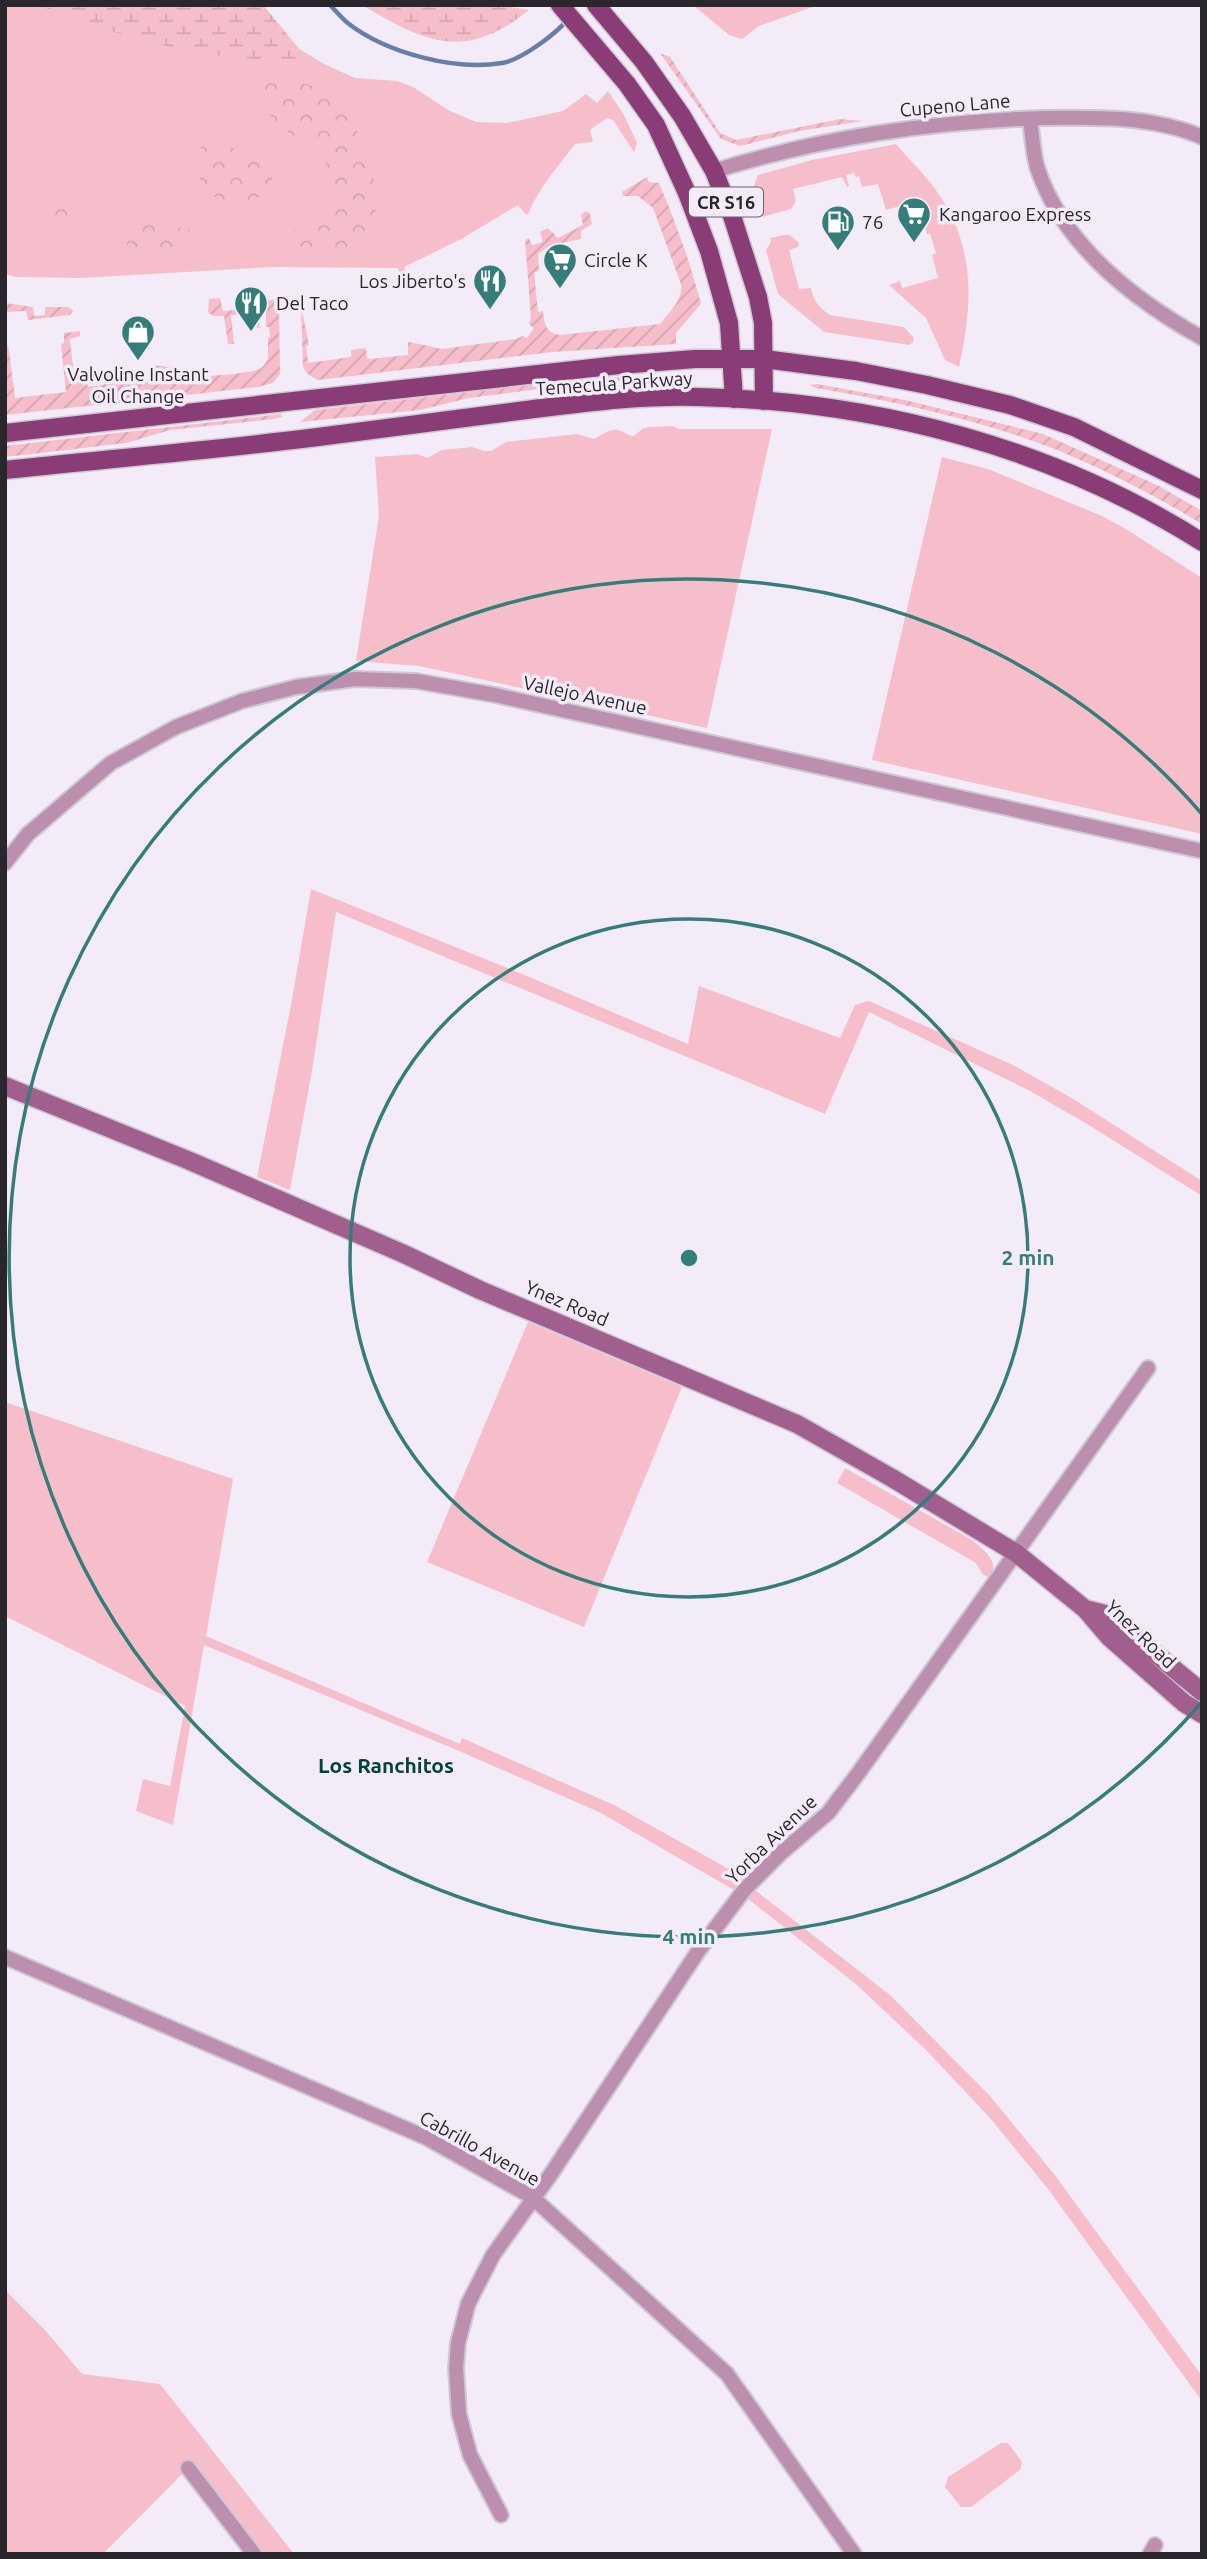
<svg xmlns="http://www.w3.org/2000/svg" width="1207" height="2559" viewBox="0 0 1207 2559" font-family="Ubuntu,sans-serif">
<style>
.grass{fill:#f6becb}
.forest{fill:url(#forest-crowns)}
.wetland{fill:url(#wetland-marsh)}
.garden{fill:url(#garden-furrows)}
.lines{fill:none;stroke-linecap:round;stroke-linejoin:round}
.stream{stroke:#6a7da8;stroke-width:4.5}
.street-casing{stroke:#cfc8d3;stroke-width:18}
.secondary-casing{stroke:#cfc8d3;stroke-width:21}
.primary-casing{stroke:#cfc8d3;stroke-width:21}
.street{stroke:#bc8fae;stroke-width:14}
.secondary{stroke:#a05f8e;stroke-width:18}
.primary{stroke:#8a3c77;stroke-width:18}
.ring{fill:none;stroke:#347d79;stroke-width:3.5}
.labels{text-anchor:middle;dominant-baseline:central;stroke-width:7;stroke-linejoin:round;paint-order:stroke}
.shield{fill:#f3ebf8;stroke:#666269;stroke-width:2}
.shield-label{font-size:18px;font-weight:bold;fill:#2a272c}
.street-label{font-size:19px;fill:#2a272c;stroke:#f3ebf8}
.poi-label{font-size:19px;fill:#2a272c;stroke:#f3ebf8;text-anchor:start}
.neighbourhood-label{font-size:21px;font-weight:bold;fill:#004240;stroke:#f3ebf8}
.centre{fill:#347d79;stroke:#f3ebf8;stroke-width:3.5}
.ring-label{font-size:21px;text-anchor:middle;font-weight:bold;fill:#347d79;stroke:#f3ebf8;stroke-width:7;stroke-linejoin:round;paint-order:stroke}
</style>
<defs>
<pattern id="forest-crowns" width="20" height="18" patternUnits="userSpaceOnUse" patternTransform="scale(1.75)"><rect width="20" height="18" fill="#f6becb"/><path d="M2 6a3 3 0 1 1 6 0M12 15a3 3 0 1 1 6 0" fill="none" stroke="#d3a3ae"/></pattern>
<pattern id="wetland-marsh" width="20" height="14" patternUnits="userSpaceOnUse" patternTransform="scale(1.75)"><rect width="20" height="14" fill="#f6becb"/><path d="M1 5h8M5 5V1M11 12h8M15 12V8" fill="none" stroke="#d3a3ae"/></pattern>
<pattern id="garden-furrows" width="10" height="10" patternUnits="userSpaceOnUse" patternTransform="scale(1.75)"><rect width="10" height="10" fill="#f6becb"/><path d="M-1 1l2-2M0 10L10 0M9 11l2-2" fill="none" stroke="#d3a3ae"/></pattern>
</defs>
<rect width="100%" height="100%" fill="#f3ebf8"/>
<!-- grass -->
<path class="grass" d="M5,5H263L299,49L322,63L355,78L397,81L413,87L448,110L476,122L507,123L563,111L586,94L597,103L608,91L624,115L637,143L634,152L613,120L607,118L590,130L593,142L575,144C558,167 539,187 528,214L526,215L518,205L463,238L404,267L408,277L402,279L398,268L273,267L81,278L15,277L5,274Z
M693,5H818L759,26L742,39L729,35Z
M896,144C911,162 930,179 942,199C976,253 972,308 959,367L945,360L926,318L889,285L900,281L902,288L938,278L932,255L936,253L930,234H927L918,201L886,210L878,184L862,187L859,176L856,177L854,173L846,175L849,185L847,187L842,177L793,189L796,201L791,209L762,217L761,214L753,211L749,200L758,175L812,160Z
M784,235H790L799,243L798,247L789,250L799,289L811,288C813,300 820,309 830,315L904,327L914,338L913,342L909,345L824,332L778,294L766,250L771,242L770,238Z
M672,426L679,429H772L707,728L419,666L356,661L379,516L375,457L418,454L427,458L442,450L472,447L484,451H491L506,442L577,434L594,439C604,434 612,426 623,432C627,434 630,436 634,436L642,429L649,427Z
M942,457L988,469L1102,516L1126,529L1202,578V834L872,760Z
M311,889L515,971L688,1044L699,986L840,1038L855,1005L869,1001L1013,1065L1070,1097L1202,1181V1196L1087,1124L1030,1091L869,1012L825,1114L336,912L312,1071L290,1190L257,1177L291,1005Z
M528,1322L682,1387L584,1627L427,1562Z
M5,1402L233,1479L206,1636L460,1744L462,1738L614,1805L745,1878L734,1890L599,1812L459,1751L204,1645L173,1825L136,1811L143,1779L170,1786L185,1706L5,1616Z
M845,1468L972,1540C982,1549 1002,1562 989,1577L983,1575L976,1563L837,1483Z
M755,1890L890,1995L990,2096L1054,2174L1202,2376V2401L1048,2189L991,2119L926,2050L857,1985L747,1898Z
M5,2290L46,2331L82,2374L160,2384L294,2554H261L188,2468L103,2554H5Z
M1001,2443H1008L1022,2462L1020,2470L971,2507H961L945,2487L948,2477Z"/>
<!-- forest -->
<path class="forest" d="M288,80C306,83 340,93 351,109C358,119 356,134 361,145C382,196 389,208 347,250L301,251L291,244L290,235C293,231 297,226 301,223C311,215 324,212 332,201C335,195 336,186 334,180C323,136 255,132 262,86L270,82Z
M209,141L226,145L269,165L273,178C265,190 257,204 241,207C218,211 172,161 209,141Z
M60,199L71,200L80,206C76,219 70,227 57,231L46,222Z
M150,224L170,225L191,230L194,239L187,249L143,251L129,248L125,240L130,232Z"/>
<!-- wetland -->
<path class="wetland" d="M38,5H263L299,49L322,63H297L192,53L99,28Z
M362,5H497L529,10C465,61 427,44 362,5Z"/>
<!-- garden -->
<path class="garden" d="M660,53L670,57L720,133L736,140L840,119L862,121L799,131L740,146L721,139Z
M647,177L649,182L659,183C676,223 690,262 701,304L676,333V344L553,352L318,380C310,376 306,374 303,366L301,306L309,345L306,346L308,363L351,357V350L366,348L367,358L370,359L408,355V343L410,342L442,349L516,339L523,336L527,338L534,328L529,324L531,318L525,240L529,238L532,245L543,242L540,232L548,228L558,238L583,225L581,214L587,211L590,214L592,224L581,231V239L551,245L538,254L539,271L534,272L538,312L543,311C544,324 546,333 560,335L660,324C670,311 683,301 681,284L653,208L638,196H623L622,192Z
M220,298L223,311L239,310L240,298H250L257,306L260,328H257L256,313L231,315L234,344H228L224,316H213L208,312L209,299Z
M269,300H274L279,309L280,374L273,383L258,387L5,415V396L7,393L5,338L9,350L15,398L66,392L61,344L64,343V333L80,331V336L70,339L74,378L86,377L88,387L114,383V372L128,369L130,382L151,381L149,366C170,364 178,371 197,375C207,378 246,373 257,370C263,368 265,364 268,359V338L270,337L269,327H266V301Z
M5,303L33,307L34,316L45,315V307H69L73,311L70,315L28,320L26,311L5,312Z
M688,373L690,376L569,385L469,398L420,410L300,422L315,410L566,381Z
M817,384L905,400L1043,434L1159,486L1202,511V524C1152,494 1099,466 1044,445C971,418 893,401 816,388L809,385Z
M281,414L282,417L274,419L170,430L126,443L5,457V446Z"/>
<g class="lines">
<!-- stream -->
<path class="stream" d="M330,5C336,11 342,19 349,24C387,53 455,71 502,63C521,60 556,34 568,19"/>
<!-- street casing -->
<g class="street-casing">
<path id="street" d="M1030,119C1032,134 1033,152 1037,167C1062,244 1134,300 1202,338
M714,171C823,137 929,122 1044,118C1096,117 1153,116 1202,137
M5,863L28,834L111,763L176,727L242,701L296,687L355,679L416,681L495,695L1202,851
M5,1957L425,2137L532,2197L727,2374L854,2554
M188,2468L254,2554
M501,2515L470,2455L459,2414L456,2368L458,2343L468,2304L493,2255L551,2174L699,1950L745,1889L781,1853L828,1813L857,1775L1148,1368
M1150,2554L1155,2545"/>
</g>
<!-- secondary casing -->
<g class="secondary-casing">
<path id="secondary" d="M5,1086L190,1161L404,1254L480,1290L797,1424L892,1478L1016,1553L1085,1609L1109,1637L1184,1703L1202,1714
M1085,1609L1105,1614L1117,1622L1202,1692"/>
</g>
<!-- primary casing -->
<g class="primary-casing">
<path id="primary" d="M560,5L627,84L656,125L687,193L709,251L729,323L734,399
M596,5L644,62L682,116L714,171L732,216L758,297L763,323L764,401
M5,433L619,365L695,359H764L856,371L927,385L1010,405L1074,427L1202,490
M5,470C109,459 214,450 318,437C387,428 457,419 526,410C583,403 641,395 698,397C875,401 1052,447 1202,542"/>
</g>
<!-- street -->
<use href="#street" class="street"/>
<!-- secondary -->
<use href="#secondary" class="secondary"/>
<!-- primary -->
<use href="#primary" class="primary"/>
</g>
<!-- distance rings -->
<g class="ring">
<circle cx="689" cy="1258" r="339"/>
<path d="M1201 1703A679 679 0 1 1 1201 813"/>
</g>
<!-- icons -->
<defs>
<g id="supermarket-pin" transform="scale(1.75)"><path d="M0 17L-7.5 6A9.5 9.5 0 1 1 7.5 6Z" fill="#347d79" stroke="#f3ebf8"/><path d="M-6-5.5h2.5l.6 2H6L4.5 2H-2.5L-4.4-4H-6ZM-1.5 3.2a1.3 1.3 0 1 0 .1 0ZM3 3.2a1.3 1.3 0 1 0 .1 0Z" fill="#fff"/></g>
<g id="fuel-pin" transform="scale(1.75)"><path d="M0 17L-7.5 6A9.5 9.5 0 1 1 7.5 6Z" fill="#347d79" stroke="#f3ebf8"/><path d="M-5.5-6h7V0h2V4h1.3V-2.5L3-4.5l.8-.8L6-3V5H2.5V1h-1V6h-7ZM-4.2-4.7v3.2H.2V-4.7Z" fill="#fff"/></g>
<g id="restaurant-pin" transform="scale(1.75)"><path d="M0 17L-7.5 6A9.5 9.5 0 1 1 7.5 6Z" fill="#347d79" stroke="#f3ebf8"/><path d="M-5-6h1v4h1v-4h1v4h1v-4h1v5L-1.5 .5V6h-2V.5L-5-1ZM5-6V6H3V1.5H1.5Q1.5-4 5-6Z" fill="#fff"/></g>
<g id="shop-pin" transform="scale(1.75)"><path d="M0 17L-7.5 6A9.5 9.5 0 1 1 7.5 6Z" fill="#347d79" stroke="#f3ebf8"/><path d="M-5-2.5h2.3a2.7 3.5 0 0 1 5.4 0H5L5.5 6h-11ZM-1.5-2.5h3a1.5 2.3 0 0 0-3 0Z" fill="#fff"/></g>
</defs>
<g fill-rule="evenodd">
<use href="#supermarket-pin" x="914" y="214"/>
<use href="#fuel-pin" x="838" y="222"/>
<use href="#supermarket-pin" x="560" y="260"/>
<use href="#restaurant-pin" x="490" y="281"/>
<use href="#restaurant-pin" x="251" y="303"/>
<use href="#shop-pin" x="138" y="332"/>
</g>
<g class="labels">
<!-- shield labels -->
<rect class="shield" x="689" y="187.5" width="74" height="29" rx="5"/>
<g class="shield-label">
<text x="726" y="202">CR S16</text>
</g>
<!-- street labels -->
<g class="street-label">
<text transform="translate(955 105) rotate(-5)">Cupeno Lane</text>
<text transform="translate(614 383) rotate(-4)">Temecula Parkway</text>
<text transform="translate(585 695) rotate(12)">Vallejo Avenue</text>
<text transform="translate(567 1303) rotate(23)">Ynez Road</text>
<text transform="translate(1141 1634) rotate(44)">Ynez Road</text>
<text transform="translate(771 1839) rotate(-44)">Yorba Avenue</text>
<text transform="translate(480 2148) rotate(29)">Cabrillo Avenue</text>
</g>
<!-- poi labels -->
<g class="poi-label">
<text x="939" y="214">Kangaroo Express</text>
<text x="862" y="222">76</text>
<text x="584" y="260">Circle K</text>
<text x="466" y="281" text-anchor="end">Los Jiberto's</text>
<text x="276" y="303">Del Taco</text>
<text x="138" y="374" text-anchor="middle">Valvoline Instant<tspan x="138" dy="22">Oil Change</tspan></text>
</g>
<!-- neighbourhood labels -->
<g class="neighbourhood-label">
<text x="386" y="1765">Los Ranchitos</text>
</g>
</g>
<circle cx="689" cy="1258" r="10" class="centre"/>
<g class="ring-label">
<text x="1028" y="1265">2 min</text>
<text x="689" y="1944">4 min</text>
</g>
<!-- border -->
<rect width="1207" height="2559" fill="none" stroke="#2a272c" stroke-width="14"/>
</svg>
